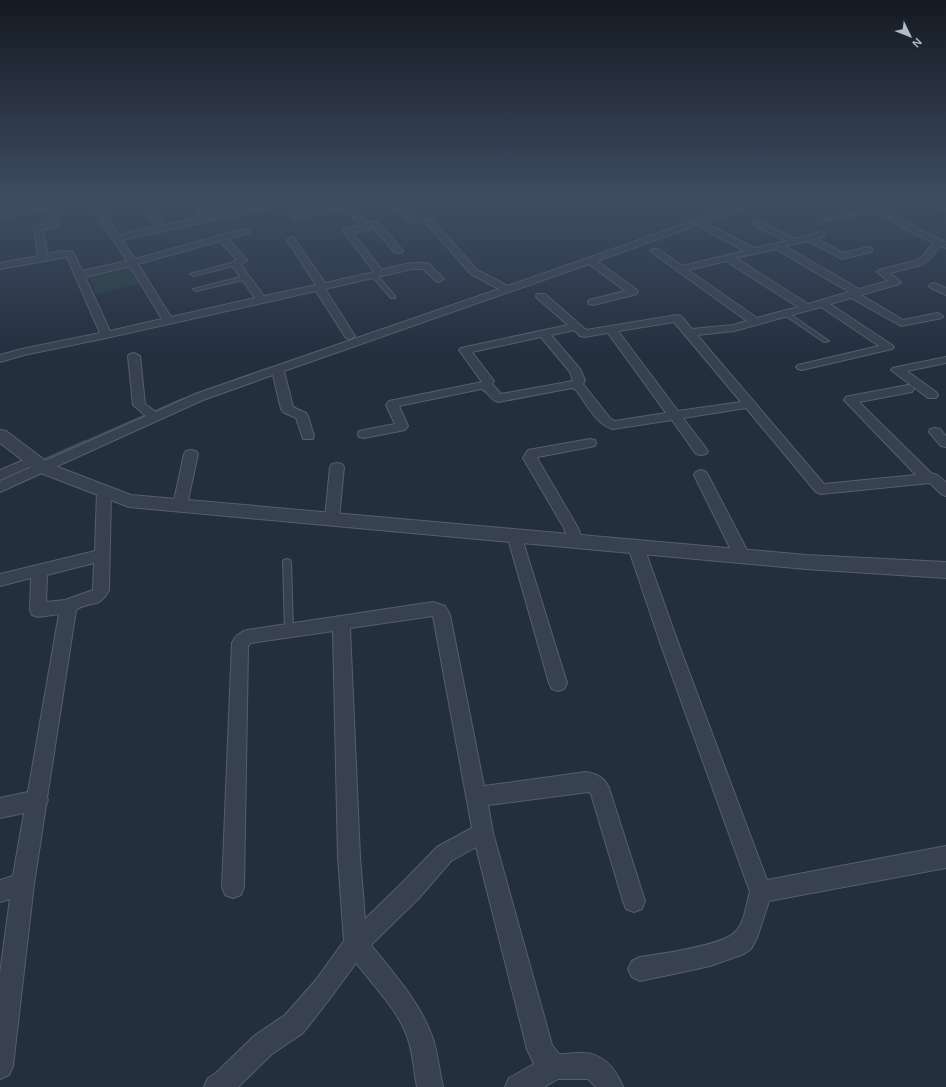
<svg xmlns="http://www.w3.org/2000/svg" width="946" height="1087" viewBox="0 0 946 1087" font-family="Helvetica,sans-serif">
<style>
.green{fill:#263c3f}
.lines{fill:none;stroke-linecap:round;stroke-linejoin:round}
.stream-far2{stroke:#394c67;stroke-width:2.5}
.stream-far1{stroke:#394c67;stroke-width:3}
.stream{stroke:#394c67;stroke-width:4}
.service-casing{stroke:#565f6c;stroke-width:2}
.minor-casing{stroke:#565f6c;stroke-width:2}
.tertiary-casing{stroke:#565f6c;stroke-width:2}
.service{fill:#38414e;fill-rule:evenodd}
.minor{fill:#38414e;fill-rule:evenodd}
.tertiary{fill:#38414e;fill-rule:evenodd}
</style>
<rect width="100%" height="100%" fill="#242f3e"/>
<!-- green -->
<path class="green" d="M129,267L139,284L96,294L88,276Z"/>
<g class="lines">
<!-- stream-far2 -->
<path class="stream-far2" d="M440,310L581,261"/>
<!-- stream-far1 -->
<path class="stream-far1" d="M239,379L443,309
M83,443L184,399"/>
<!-- stream -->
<path class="stream" d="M40,462L85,442"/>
<!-- service casing -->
<g class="service-casing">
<path id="service" d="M877,209H879V211L826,220L824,219Z
M235,262L237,263V265L193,276L190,274Z
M372,274H376L395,296V298H391L372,276Z
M245,276L247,277V279L196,291L193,289Z
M783,312H787L829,341L824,342L783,314Z
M287,559L290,560L291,562L293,631L292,634L289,635L286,634L285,631L283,562L284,560Z"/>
</g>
<!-- minor casing -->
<g class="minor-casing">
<path id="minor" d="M46,203H62L55,206L59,224L58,226L43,230L47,254L61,251L73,252L82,271L127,261L89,203H97L119,235L156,227L140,203H148L164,225L202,217L192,203H200L210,216L270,203H287L283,205L122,240L135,259L243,229H249L250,231L249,233L228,239L247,260L241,265L264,296L316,285L287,240L291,237L294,238L325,283L374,272L343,231L344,229L361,226L345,208L296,219L292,216L293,214L343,203H359L352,206L366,222L377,221L403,251L401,253H395L372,226H370V230L353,233L382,270C397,266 414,260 429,264L444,279L439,282L436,281L423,269H412L325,289L355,336L350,339L346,338L316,291L106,338L24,355L0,362V355L22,349L100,333L67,257L0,269V263L38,256L34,229L35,227L50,223L47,208L0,219V213ZM220,241L236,259L231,264L255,298L171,317L138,264ZM130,266L162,319L110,331L85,277Z
M392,203H401L415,219L416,221L415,223H409Z
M744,203H757L705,223L754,248L786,241L754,225L753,223L754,221L757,220L795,239L821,232L824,233L825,235L824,237L817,239L843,253L868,247L871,248L873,250L871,252L842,259L808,241L785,246L859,289L888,281L877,272L879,270L915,261L923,256L933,242L914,234L862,203H872L920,230L946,242V248L940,246L929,260L921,265L890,273L901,282L899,284L861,295L903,320L938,313L943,316L942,318L901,326L851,298L830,304L892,345L894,347L892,349L802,370L798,369L796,367L798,365L879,346L821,307L734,331L697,335L824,484L916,475L844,400L846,397L850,396L908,385L912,386L914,389L912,392L859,402L931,473L937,475L946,482V496L941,494L930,483L821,494L816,492L746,408L683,418L708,451L706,454L701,455L696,454L672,420L613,429C596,425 586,403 576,390L572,388L498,402C490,400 488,391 481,389L399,406L408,426L405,430L364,438L359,437L358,434L359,431L395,424L386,405L389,401L482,382L459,350L461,348L568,325L537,298L536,296L537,294H545L586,330L677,315L681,316L692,329L733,325L747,321L650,251L652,249H658L682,266L745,251L697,225L597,261L637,290L638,292L637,294L593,305L589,304L588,302L589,300L625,291L589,264L284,371L293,407L306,413L308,416L314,436L313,439H303L296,418L283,412L281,409L273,375L203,400L0,492V481L146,416L133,405L128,356L130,354L134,353L140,356L145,404L156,412L195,394L499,289L471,274L426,223L425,221L426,219H432L477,270L508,286ZM776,249L849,292L808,304L736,258ZM726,261L798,307L757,318L688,270ZM674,322L741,402L678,411L618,331ZM574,330L580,336L584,337L608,333L666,413L615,421L610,418L583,384L585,380L580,369L551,335ZM541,337L570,372L573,381L501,394L492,384L494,381L472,352Z
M930,203H941L946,206V211Z
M934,283L946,288V295L931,288L929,286L931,284Z
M946,357V363L907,371L936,392L938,395L936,398H928L891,370L893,368L897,367Z
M935,428L940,429L946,436V447L941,446L929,432L930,429Z
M590,439L595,440L596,443L595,446L538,457L537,458L578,528L583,541L581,545L576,547L571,545L564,528L523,458L528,450Z
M191,450L196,451L198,454L187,505L185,509L180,510L175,509L173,505L184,454L186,451Z
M33,456L38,457L40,460L38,463L0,480V470Z
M337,463L342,464L344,467L339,518L337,522L332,523L327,522L325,518L330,467L332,464Z
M701,470L706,472L708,475L750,556L747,560L742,562L737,560L734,556L694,475L696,472Z
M104,487L109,489L111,492L109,590C99,610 89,600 76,610L47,798L48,800L46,805L34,884L13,1066L9,1075L0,1079V973L10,899L0,902V880L13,876L24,813L0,818V798L28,792L59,614L38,617L32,615L30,610L31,578L0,586V574L95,551L97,492L99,489ZM94,563L93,590L65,600L46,602L47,575Z
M514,530L519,531L521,535L567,683L564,689L558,691L552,689L549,683L507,535L509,531Z
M636,541L641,543L644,547L680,648L767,880L946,846V868L769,901L757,938L751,949L744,954L710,966L678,973L640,981L632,977L628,969L632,961L640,957C660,954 722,946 735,932C745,923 746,904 750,892L662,648L628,547L631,543Z
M433,602L445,606L450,615L484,786L586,772C597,774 604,777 609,788L645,901L642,909L634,912L626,909L623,901L591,794L589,792L488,805L493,833L552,1045L559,1054C567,1055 576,1052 584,1053C605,1054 616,1070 623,1087H596L588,1079H558L544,1087H505L509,1078L534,1064L527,1049L476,847L451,861L419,898L371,945C394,974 419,1001 432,1036C438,1052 439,1071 443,1087H417C414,1071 413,1054 408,1039C399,1011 374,986 356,963L331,997L303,1033L272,1054L238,1087H204L208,1078L216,1073L254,1036L285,1015L315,981L344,941L338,857L333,631L251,643L248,646L244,887L241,895L233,898L225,895L222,887L232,643C235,636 240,632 247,630ZM433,616L472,828L437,847L403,882L365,919L360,857L350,628Z"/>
</g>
<!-- tertiary casing -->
<g class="tertiary-casing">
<path id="tertiary" d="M0,430L6,431L50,464L131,495L806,555L946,562V578L806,569L129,507L38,472L0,443Z"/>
</g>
<!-- service -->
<use href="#service" class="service"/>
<!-- minor -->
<use href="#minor" class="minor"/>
<!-- tertiary -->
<use href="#tertiary" class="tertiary"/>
</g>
<!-- sky -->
<linearGradient id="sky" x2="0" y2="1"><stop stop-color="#141a22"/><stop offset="0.57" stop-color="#3f4d63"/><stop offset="1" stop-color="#3f4d63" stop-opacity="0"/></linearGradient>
<rect width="946" height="355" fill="url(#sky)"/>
<!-- north arrow -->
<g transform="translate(910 36) rotate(133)" stroke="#1d2633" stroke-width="3" paint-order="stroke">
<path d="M0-3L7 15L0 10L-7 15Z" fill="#b4bcc9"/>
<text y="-6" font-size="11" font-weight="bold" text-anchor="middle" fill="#b4bcc9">N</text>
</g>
</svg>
